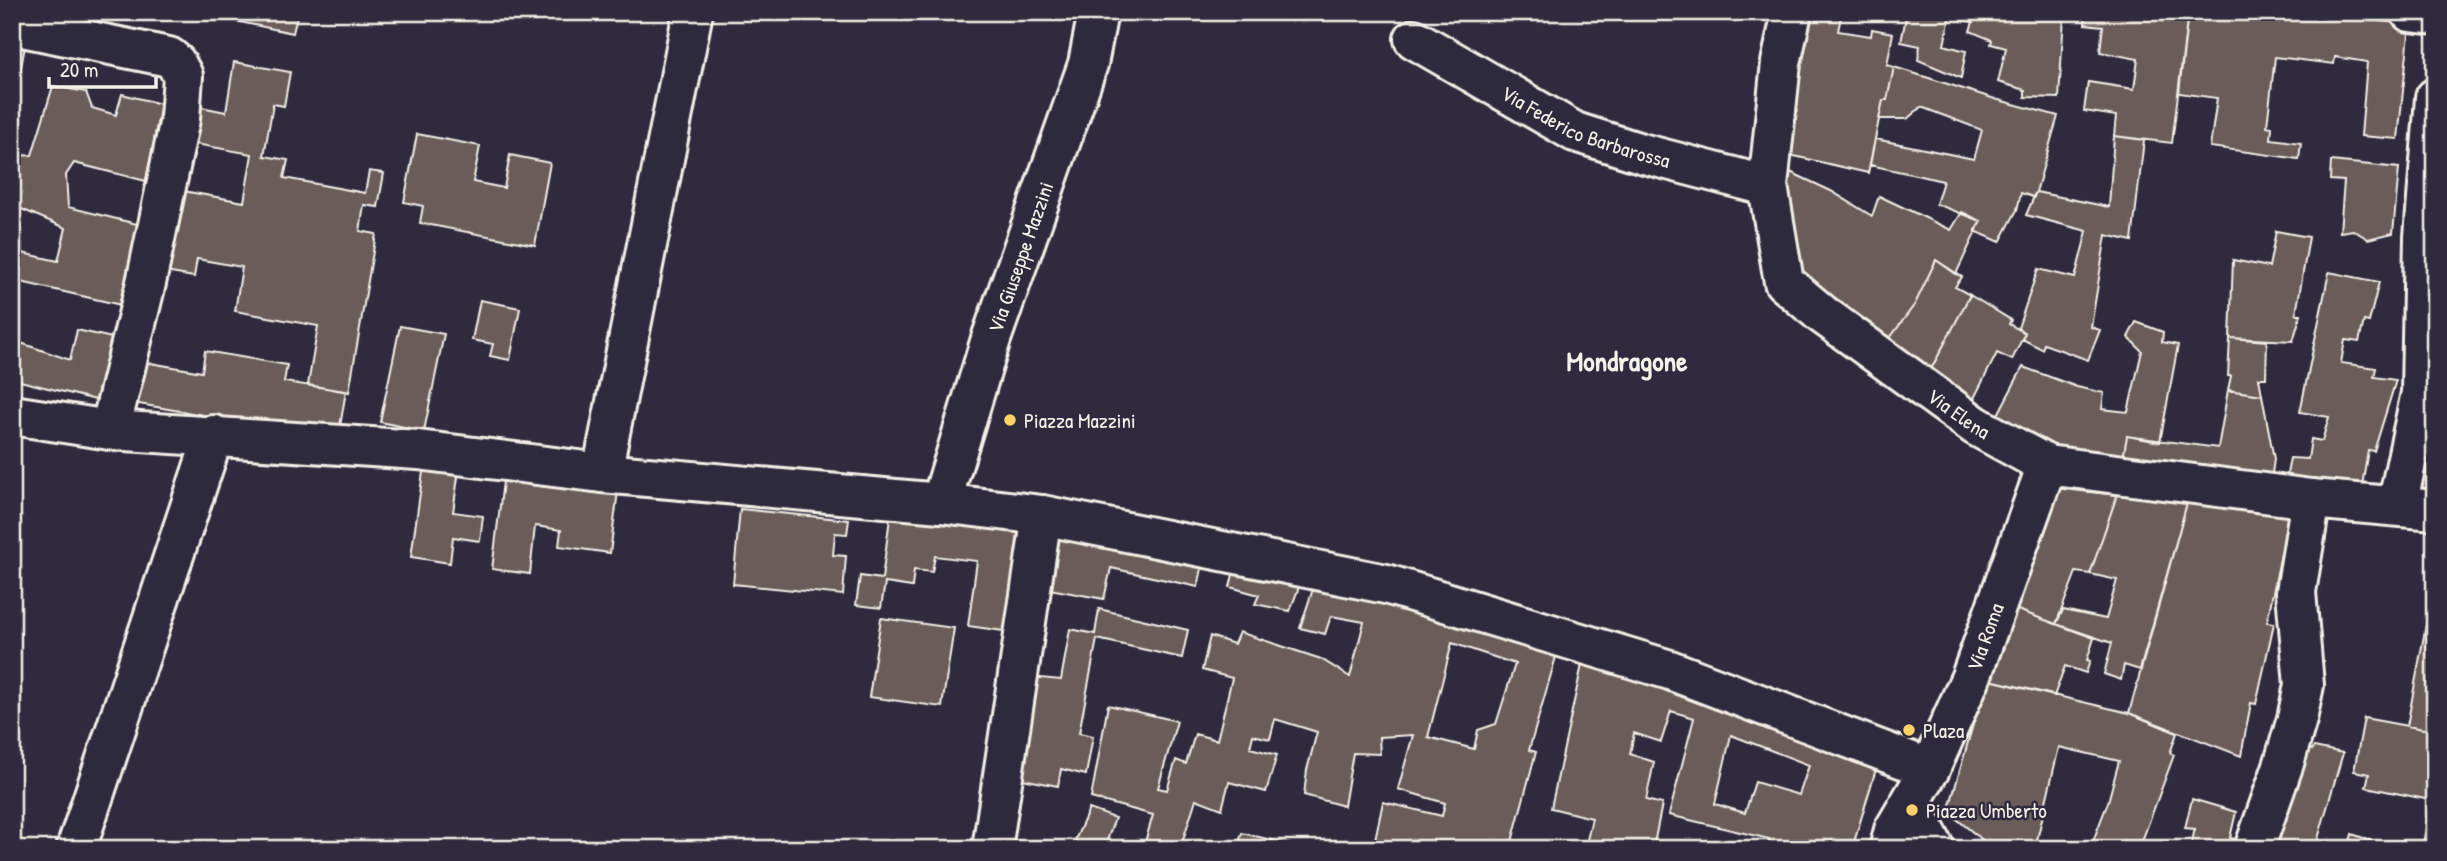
<svg xmlns="http://www.w3.org/2000/svg" width="2447" height="861" viewBox="0 0 2447 861" font-family="'Patrick Hand',sans-serif">
<style>
.building{fill:#6a5c59;stroke:#f4f1e8;stroke-width:2;fill-rule:evenodd}
.lines{fill:none;stroke-linecap:round;stroke-linejoin:round}
.street-casing{stroke:#f4f1e8;stroke-width:44}
.secondary-casing{stroke:#f4f1e8;stroke-width:44}
.street{stroke:#2f2a3d;stroke-width:38}
.secondary{stroke:#2f2a3d;stroke-width:38}
.poi-dot{fill:#ffd166;stroke:#2f2a3d;stroke-width:2.5}
.labels{text-anchor:middle;dominant-baseline:central;stroke-width:5;stroke-linejoin:round;paint-order:stroke}
.street-label{font-size:21px;fill:#f4f1e8;stroke:#2f2a3d}
.poi-label{font-size:21px;fill:#f4f1e8;stroke:#2f2a3d;text-anchor:start}
.district-label{font-size:28px;font-weight:bold;fill:#f4f1e8;stroke:#2f2a3d}
</style>
<rect width="100%" height="100%" fill="#2f2a3d"/>
<filter id="ink" filterUnits="userSpaceOnUse"><feTurbulence type="fractalNoise" baseFrequency=".0143" numOctaves="2"/><feDisplacementMap in="SourceGraphic" scale="14" xChannelSelector="R" yChannelSelector="G"/><feConvolveMatrix kernelMatrix="1 2 1 2 8 2 1 2 1" color-interpolation-filters="sRGB"/></filter>
<g filter="url(#ink)">
<!-- building -->
<path class="building" d="M221,12H298L293,33L220,18Z
M1804,12H1842L1838,31L1871,36L1872,29L1893,33L1887,65L1894,67L1887,100H1883L1868,173L1781,153Z
M1907,12H2032L2064,16L2059,98L2025,97V90L1998,82L2006,48L1991,44L1992,40L1970,31L1973,22L1950,17L1944,45L1966,51L1961,78L1918,60L1920,46L1901,42Z
M2086,12H2188L2172,143L2114,136L2116,116L2084,111L2088,82L2134,89L2138,59L2100,52L2103,26L2085,24Z
M2188,12H2283L2410,24L2398,139L2361,136L2367,62L2335,57L2334,64L2275,57L2267,126L2272,127L2271,139L2301,143L2299,159L2210,147L2217,98L2179,93Z
M12,34L27,36L12,114Z
M234,62L290,72L284,106L273,104L264,156L288,160L284,178L365,193L369,171L384,173L378,207L364,205L360,231L376,234L349,392L308,385L318,326L235,311L242,267L197,259L194,277L159,271L172,189L244,202L252,154L195,144L201,107L226,112Z
M1894,67L1995,99L2058,116L2036,192L2033,197L2021,193L2017,210L2000,242L1975,231L1981,221L1936,204L1943,181L1870,165L1875,139L1974,159L1982,130L1921,107L1907,119H1879L1883,100H1887Z
M53,86L86,92L92,108L116,115L122,94L161,104L146,181L74,163L66,175L68,207L141,225L121,305L12,280V230L21,232L22,253L58,261L66,228L12,205L13,156L32,155Z
M417,134L480,146L473,182L504,188L510,155L550,163L535,245L420,223L423,206L404,202Z
M2114,136L2144,140L2132,241L2106,235L2091,327L2100,330L2088,360L2044,344L2042,349L2022,339L2025,333L2018,328L2038,269L2075,278L2087,231L2026,215L2036,192L2109,207Z
M2331,161L2399,168L2393,233L2368,239L2353,230L2340,232L2344,181L2330,180Z
M1786,170L1831,191L1872,216L1879,196L1951,230L1962,212L1981,221L1956,274L1936,260L1915,304L1884,346L1790,265Z
M2276,231L2309,237L2296,314H2301L2293,341L2230,338L2233,260L2269,267Z
M1936,260L1962,277L1955,287L1970,295L1926,379L1884,346L1915,304Z
M2329,272L2379,282L2369,322L2364,321L2359,342L2345,340L2341,363L2376,368L2374,377L2396,380L2374,451L2368,450L2361,492L2285,485L2290,458L2308,459L2311,439L2322,441L2329,417L2300,412Z
M1970,295L2011,320L2009,324L2025,333L2012,360L1997,353L1967,412L1926,379Z
M480,300L520,308L510,360L490,356L493,344L472,340Z
M2136,322L2163,332L2162,342L2178,345L2160,442L2127,436L2122,464L2024,440L1994,422L2023,367L2077,387L2104,393L2102,409L2128,412L2142,351L2128,337Z
M400,326L444,334L424,431L380,422Z
M77,330L112,338L96,400L12,379V340L70,360Z
M2230,338L2267,341L2266,378H2259L2262,395L2228,390L2231,376H2228Z
M205,351L287,365L284,382L346,391L338,438L127,402L133,360L202,372Z
M2228,390L2262,395L2274,459L2271,481L2122,464L2127,436L2218,448Z
M2426,450L2435,451V499L2417,496Z
M424,465L459,470L453,512L483,516L480,541L453,537L450,563L411,557Z
M504,474L618,491L610,553L559,546L561,530L535,526L530,574L492,569Z
M2055,488L2117,495L2090,574L2076,572L2056,624L2012,608Z
M2117,495L2187,503L2140,670L2124,665L2121,680L2104,674L2112,643L2056,624L2063,610L2106,619L2117,580L2090,574Z
M2187,503L2289,515L2267,622L2274,623L2256,704L2251,703L2241,756L2129,713Z
M740,509L849,520L847,534L835,533L833,555L846,556L843,595L733,584Z
M891,510L1025,529L1011,632L968,626L977,561L935,556L932,572L914,570L912,587L885,583L881,608L856,605L860,576L882,579Z
M1053,527L1205,554L1198,587L1111,568L1104,599L1044,588Z
M1236,562L1303,576L1290,611L1255,604L1259,595L1230,587Z
M1317,577L1558,650L1529,750L1536,752L1510,849H1462L1439,843L1437,849H1373L1383,802L1442,816L1445,803L1398,789L1413,735L1379,737L1380,754L1353,753L1344,806L1304,795L1307,770L1317,732L1275,719L1270,739L1253,735L1250,748L1277,755L1266,792L1229,782L1222,809L1196,799L1180,849H1143L1153,815L1091,798L1108,705L1177,721L1158,788L1167,790L1176,760L1186,764L1195,734L1217,740L1232,678L1202,670L1210,636L1234,644L1239,632L1321,659L1350,677L1364,622L1331,616L1325,634L1300,628ZM1452,643L1515,664L1496,724L1478,730L1474,749L1428,737Z
M2431,598H2435V731L2407,726Z
M2012,608L2094,638L2087,660L2090,661L2086,673L2065,666L2054,696L1986,679Z
M1099,609L1188,630L1182,658L1097,639L1079,733L1093,736L1086,775L1061,769L1058,786L1017,778L1030,677L1061,680L1070,629L1095,634Z
M881,618L954,628L942,707L869,697Z
M1583,660L1649,670L1879,759L1852,849H1767L1769,839L1669,815L1694,718L1671,711L1661,742L1634,733L1630,754L1654,762L1646,800L1662,804L1653,849H1585L1592,818L1551,808ZM1731,735L1809,765L1799,795L1755,782L1745,813L1715,804Z
M1986,679L2129,713L2177,733L2170,753L2174,755L2139,849H2090L2108,802L2119,761L2059,747L2037,840L2058,849H1981L1986,843L1948,812Z
M2364,718L2435,731V801L2366,787L2369,774L2354,771Z
M2314,747L2343,753L2315,849H2263L2285,793L2309,748L2312,750Z
M2192,799L2236,812L2230,838L2236,839L2234,849H2190L2195,829L2185,828Z
M2431,800L2435,801V849H2422Z
M1089,809L1115,818L1104,849H1071Z
M1242,833L1305,848L1304,849H1237Z
M2352,834L2372,841L2370,849H2348Z"/>
<g class="lines">
<!-- street casing -->
<g class="street-casing">
<g id="street">
<path d="M2410,12L2435,15"/>
<path d="M12,25L169,57L176,63L183,76L180,119L146,283L110,430"/>
<path id="s1" d="M1414,39L1575,132L1641,153L1768,186"/>
<path id="s2" d="M12,415L110,430L418,450L602,473L941,503L991,339L1088,64L1098,12"/>
<path d="M2047,465L2311,499L2435,510"/>
<path d="M602,473L693,12"/>
<path d="M2397,506L2421,393L2424,237L2435,98"/>
<path d="M1042,515L1386,584L1670,670L1930,769"/>
<path d="M1911,804L1935,849"/>
<path d="M76,849L214,435"/>
<path d="M2254,849L2284,763L2297,719L2304,685L2296,592L2311,499"/>
</g>
</g>
<!-- secondary casing -->
<g class="secondary-casing">
<g id="secondary">
<path id="s3" d="M1792,12L1781,63L1768,186L1784,282L1822,314L1976,426L2047,465L1971,677L1930,769L1894,830L1889,849"/>
<path d="M941,503L1042,515L992,849"/>
</g>
</g>
<!-- street -->
<use href="#street" class="street"/>
<!-- secondary -->
<use href="#secondary" class="secondary"/>
</g>
</g>
<!-- markers -->
<g class="poi-dot">
<circle cx="1010" cy="420" r="7"/>
<circle cx="1909" cy="730" r="7"/>
<circle cx="1912" cy="810" r="7"/>
</g>
<g class="labels">
<!-- street labels -->
<g class="street-label">
<text stroke="none"><textPath href="#s1" startOffset="194">Via Federico Barbarossa</textPath></text>
<text stroke="none"><textPath href="#s2" startOffset="1192">Via Giuseppe Mazzini</textPath></text>
<text stroke="none"><textPath href="#s3" startOffset="492">Via Elena</textPath></text>
<text transform="translate(1985 637) rotate(-70)">Via Roma</text>
</g>
<!-- poi labels -->
<g class="poi-label">
<text x="1024" y="420">Piazza Mazzini</text>
<text x="1923" y="730">Plaza</text>
<text x="1926" y="810">Piazza Umberto</text>
</g>
<!-- district labels -->
<g class="district-label">
<text x="1627" y="361">Mondragone</text>
</g>
</g>
<!-- margin -->
<rect width="2447" height="861" fill="none" stroke="#2f2a3d" stroke-width="42"/>
<rect x="21" y="21" width="2405" height="819" fill="none" stroke="#f4f1e8" stroke-width="2.5" filter="url(#ink)"/>
<!-- scale -->
<path d="M49 77v10h107v-10" fill="none" stroke="#f4f1e8" stroke-width="3.5"/>
<text x="60" y="77" font-size="21" fill="#f4f1e8" stroke="#2f2a3d" stroke-width="5" paint-order="stroke">20 m</text>
</svg>
